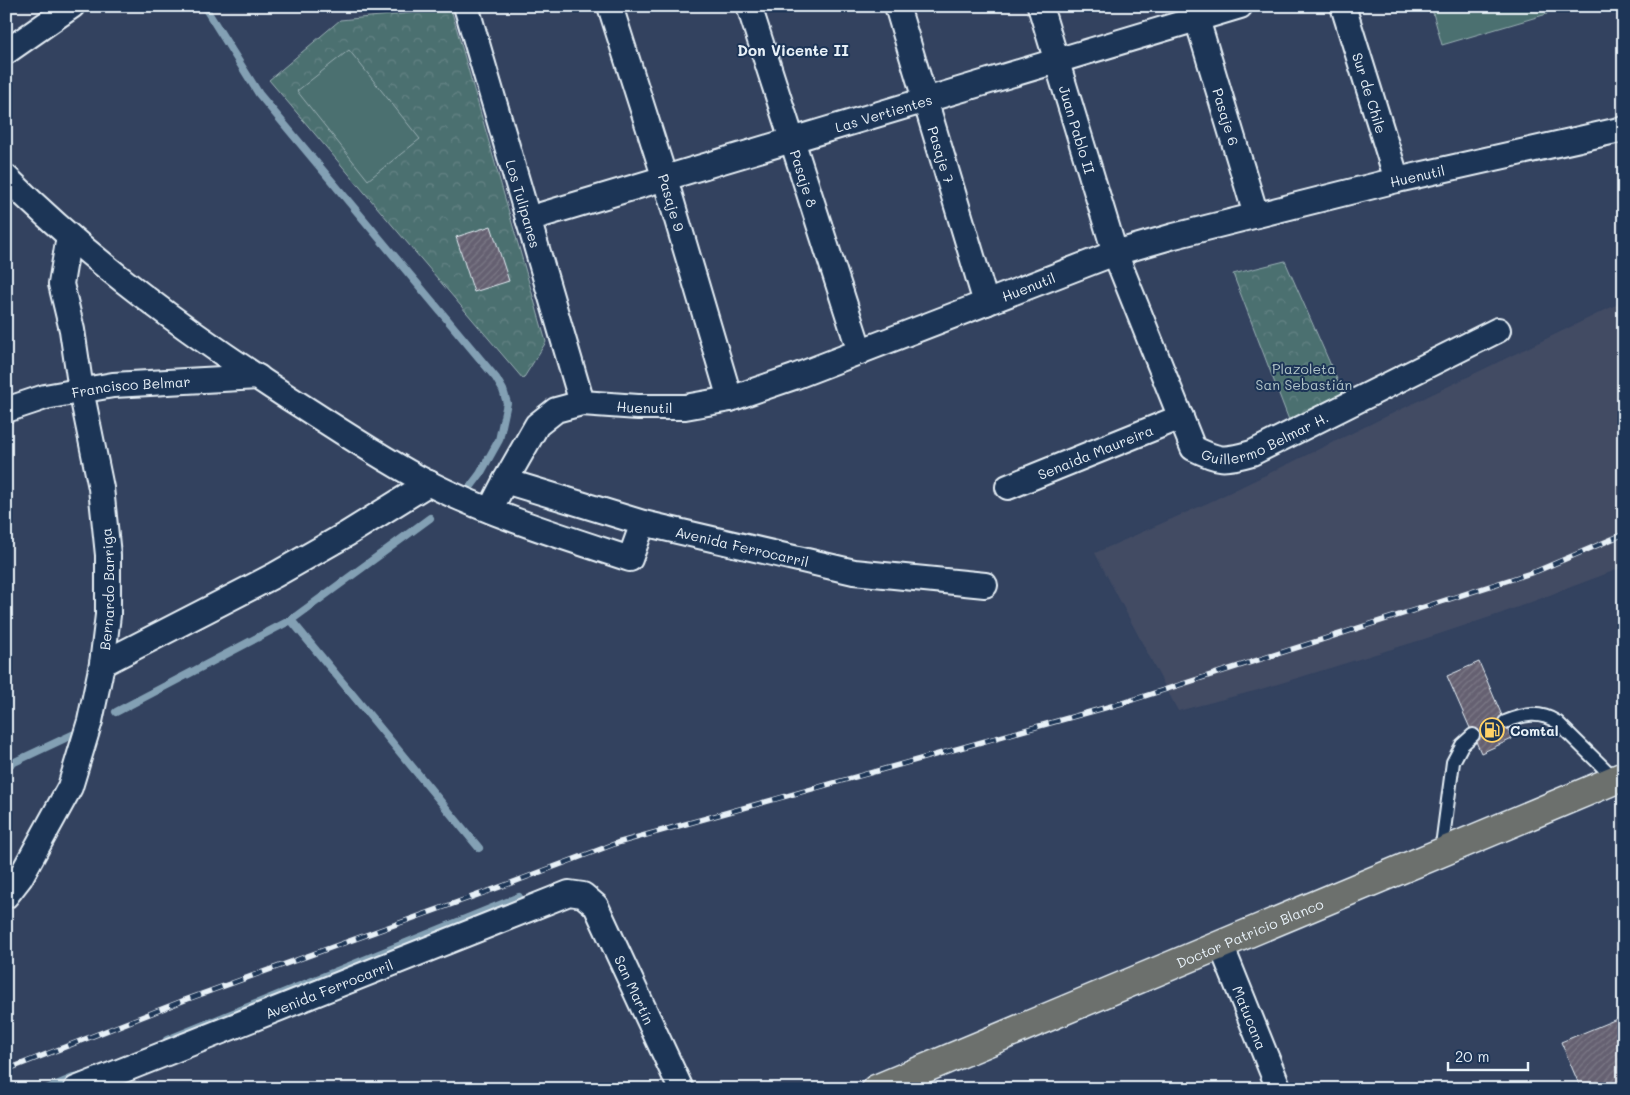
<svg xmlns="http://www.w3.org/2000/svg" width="1630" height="1095" viewBox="0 0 1630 1095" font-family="Mali,sans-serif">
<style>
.built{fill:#424b64}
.park{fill:url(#park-crowns);stroke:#9ab0b4}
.pitch{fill:#4b6f70;stroke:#9ab0b4}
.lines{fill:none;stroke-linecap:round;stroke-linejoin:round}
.stream{stroke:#83a0b4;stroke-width:8}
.building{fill:url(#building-hatch);stroke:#e8f1f8}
.service-casing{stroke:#e8f1f8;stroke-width:16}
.minor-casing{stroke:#e8f1f8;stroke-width:28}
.primary-casing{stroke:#e8f1f8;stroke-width:31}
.service{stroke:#1d3557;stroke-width:12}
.minor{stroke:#1d3557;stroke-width:24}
.primary{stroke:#6c706d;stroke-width:28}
.rail-casing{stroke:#e8f1f8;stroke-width:5.5}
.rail{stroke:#1d3557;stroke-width:4;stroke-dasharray:11;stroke-linecap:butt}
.labels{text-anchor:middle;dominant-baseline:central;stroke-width:4;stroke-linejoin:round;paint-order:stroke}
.street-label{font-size:14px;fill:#e8f1f8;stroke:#1d3557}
.park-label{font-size:14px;fill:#b1c4c8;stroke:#1d3557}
.poi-label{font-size:14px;font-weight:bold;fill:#e8f1f8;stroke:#1d3557;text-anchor:start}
.neighbourhood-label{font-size:15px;font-weight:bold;fill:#e8f1f8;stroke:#1d3557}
</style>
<defs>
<pattern id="park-crowns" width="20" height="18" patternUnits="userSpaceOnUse" patternTransform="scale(1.25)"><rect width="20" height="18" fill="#4b6f70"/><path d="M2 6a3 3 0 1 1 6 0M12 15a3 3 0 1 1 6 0" fill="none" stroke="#658485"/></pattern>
<pattern id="building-hatch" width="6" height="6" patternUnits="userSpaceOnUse" patternTransform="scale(1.25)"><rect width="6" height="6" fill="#656171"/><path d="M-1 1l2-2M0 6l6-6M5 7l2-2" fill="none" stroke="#7b7886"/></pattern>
</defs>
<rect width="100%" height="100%" fill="#33425f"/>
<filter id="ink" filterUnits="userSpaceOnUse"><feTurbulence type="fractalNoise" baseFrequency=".02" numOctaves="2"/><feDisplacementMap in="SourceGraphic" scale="10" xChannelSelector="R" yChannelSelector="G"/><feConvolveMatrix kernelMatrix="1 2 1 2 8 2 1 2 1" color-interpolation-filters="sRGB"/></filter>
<g filter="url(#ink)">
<!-- built -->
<path class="built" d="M1624,301V567L1502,613L1421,640L1258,690L1178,711L1095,553L1210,502Z"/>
<!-- park -->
<path class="park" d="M451,9L546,342L523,379L269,80L340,20Z
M1285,261L1343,393L1289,420L1233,274Z"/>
<!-- pitch -->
<path class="pitch" d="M1431,6H1545L1547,14L1442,45Z
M349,50L420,139L368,180L297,91Z"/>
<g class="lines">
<!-- stream -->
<path class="stream" d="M204,6L259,94L496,378L503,390L507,403L499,440L480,474L468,490
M430,518L291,620L479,848
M116,712L291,620
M6,766L72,735
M167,1040L519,897
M47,1089L78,1076"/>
</g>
<!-- building -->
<path class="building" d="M491,226L509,281L474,292L456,237Z
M1479,662L1512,739L1481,753L1447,676Z
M1624,1016V1089H1581L1561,1042Z"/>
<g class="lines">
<!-- service casing -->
<g class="service-casing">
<path id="service" d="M1505,722C1524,714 1539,711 1557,722L1615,779
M1441,853L1453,762L1462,745L1473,735"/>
</g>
<!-- minor casing -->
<g class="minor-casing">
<g id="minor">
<path id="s1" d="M466,6L582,403"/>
<path id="s2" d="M610,6L665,179L730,399"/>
<path id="s3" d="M749,6L860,352"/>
<path id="s4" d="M897,6L986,303"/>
<path id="s5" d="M1040,6L1115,253L1193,448C1219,461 1224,461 1252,453L1498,330"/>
<path id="s6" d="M1343,6L1397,180"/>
<path id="s7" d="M1197,19L1256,215"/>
<path d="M6,52L72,6"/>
<path d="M6,177C91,262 189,333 289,398C335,427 380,458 428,483C491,515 563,537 630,559L643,523"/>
<path id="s8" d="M528,219L1240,6"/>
<path id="s9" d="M6,410L45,397L113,385L258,377"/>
<path id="s10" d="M505,481L643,523L854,572L985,585"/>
<path id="s11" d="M1008,487L1181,417"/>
<path id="s12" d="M490,510L505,481L537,425L556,410L582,403L638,407H685L730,399L794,377L1115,253L1174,236L1397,180L1624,129"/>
<path d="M102,664L275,575L347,534L429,483"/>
<path id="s13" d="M6,896L20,878L70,787L90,721L102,664L108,615V555L101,488L81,390L72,330L61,284L69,236"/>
<path id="s14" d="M1221,945L1279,1089"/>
<path id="s15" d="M76,1089L569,893L583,895L596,906L681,1089"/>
</g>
</g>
<!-- primary casing -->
<g class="primary-casing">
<g id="primary">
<path id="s16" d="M876,1089L1624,776"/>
</g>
</g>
<!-- service -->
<use href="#service" class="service"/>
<!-- minor -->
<use href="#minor" class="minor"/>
<!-- primary -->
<use href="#primary" class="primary"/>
<!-- rail casing -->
<g class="rail-casing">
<path id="rail" d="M6,1070L185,1000L511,883L617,843L1126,702L1537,571L1624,534"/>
</g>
<!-- rail -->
<use href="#rail" class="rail"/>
</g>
</g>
<!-- icons -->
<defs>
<g id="fuel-ring" transform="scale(1.25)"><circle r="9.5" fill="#1d3557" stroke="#ffd166" stroke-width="1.5"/><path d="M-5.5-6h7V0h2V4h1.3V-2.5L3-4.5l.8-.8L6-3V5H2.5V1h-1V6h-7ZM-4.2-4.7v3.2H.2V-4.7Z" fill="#ffd166"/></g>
</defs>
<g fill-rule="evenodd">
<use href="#fuel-ring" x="1492" y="730"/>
</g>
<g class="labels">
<!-- street labels -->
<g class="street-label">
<text stroke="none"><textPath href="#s6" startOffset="91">Sur de Chile</textPath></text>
<text stroke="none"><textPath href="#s8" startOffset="371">Las Vertientes</textPath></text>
<text stroke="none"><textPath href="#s7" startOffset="102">Pasaje 6</textPath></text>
<text stroke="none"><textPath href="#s5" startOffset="129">Juan Pablo II</textPath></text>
<text stroke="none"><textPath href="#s4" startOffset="155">Pasaje 7</textPath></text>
<text stroke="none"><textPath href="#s12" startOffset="1021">Huenutil</textPath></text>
<text stroke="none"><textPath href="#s3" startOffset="181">Pasaje 8</textPath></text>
<text stroke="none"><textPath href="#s2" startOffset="206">Pasaje 9</textPath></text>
<text stroke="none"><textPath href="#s1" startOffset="206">Los Tulipanes</textPath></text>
<text stroke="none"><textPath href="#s12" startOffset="616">Huenutil</textPath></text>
<text stroke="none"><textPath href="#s9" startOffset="128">Francisco Belmar</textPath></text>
<text stroke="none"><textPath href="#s12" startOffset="211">Huenutil</textPath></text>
<text stroke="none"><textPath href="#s5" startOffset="546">Guillermo Belmar H.</textPath></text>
<text stroke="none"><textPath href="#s11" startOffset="94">Senaida Maureira</textPath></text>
<text stroke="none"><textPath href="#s10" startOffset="246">Avenida Ferrocarril</textPath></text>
<text stroke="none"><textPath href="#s13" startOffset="329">Bernardo Barriga</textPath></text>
<text stroke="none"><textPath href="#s16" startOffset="405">Doctor Patricio Blanco</textPath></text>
<text stroke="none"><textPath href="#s15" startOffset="272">Avenida Ferrocarril</textPath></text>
<text stroke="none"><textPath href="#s15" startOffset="654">San Martín</textPath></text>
<text stroke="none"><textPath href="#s14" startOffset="78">Matucana</textPath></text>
</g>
<!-- park labels -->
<g class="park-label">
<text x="1304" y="368">Plazoleta<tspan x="1304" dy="16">San Sebastián</tspan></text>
</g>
<!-- poi labels -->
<g class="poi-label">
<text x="1510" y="730">Comtal</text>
</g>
<!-- neighbourhood labels -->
<g class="neighbourhood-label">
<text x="793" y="50">Don Vicente II</text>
</g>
</g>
<!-- margin -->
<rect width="1630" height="1095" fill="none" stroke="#1d3557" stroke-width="25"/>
<rect x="12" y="12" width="1605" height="1070" fill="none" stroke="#e8f1f8" stroke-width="2" filter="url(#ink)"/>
<!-- scale -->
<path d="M1448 1062v8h80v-8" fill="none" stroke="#e8f1f8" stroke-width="2.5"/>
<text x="1455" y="1062" font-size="15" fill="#e8f1f8" stroke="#1d3557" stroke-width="4" paint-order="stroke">20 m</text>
</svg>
